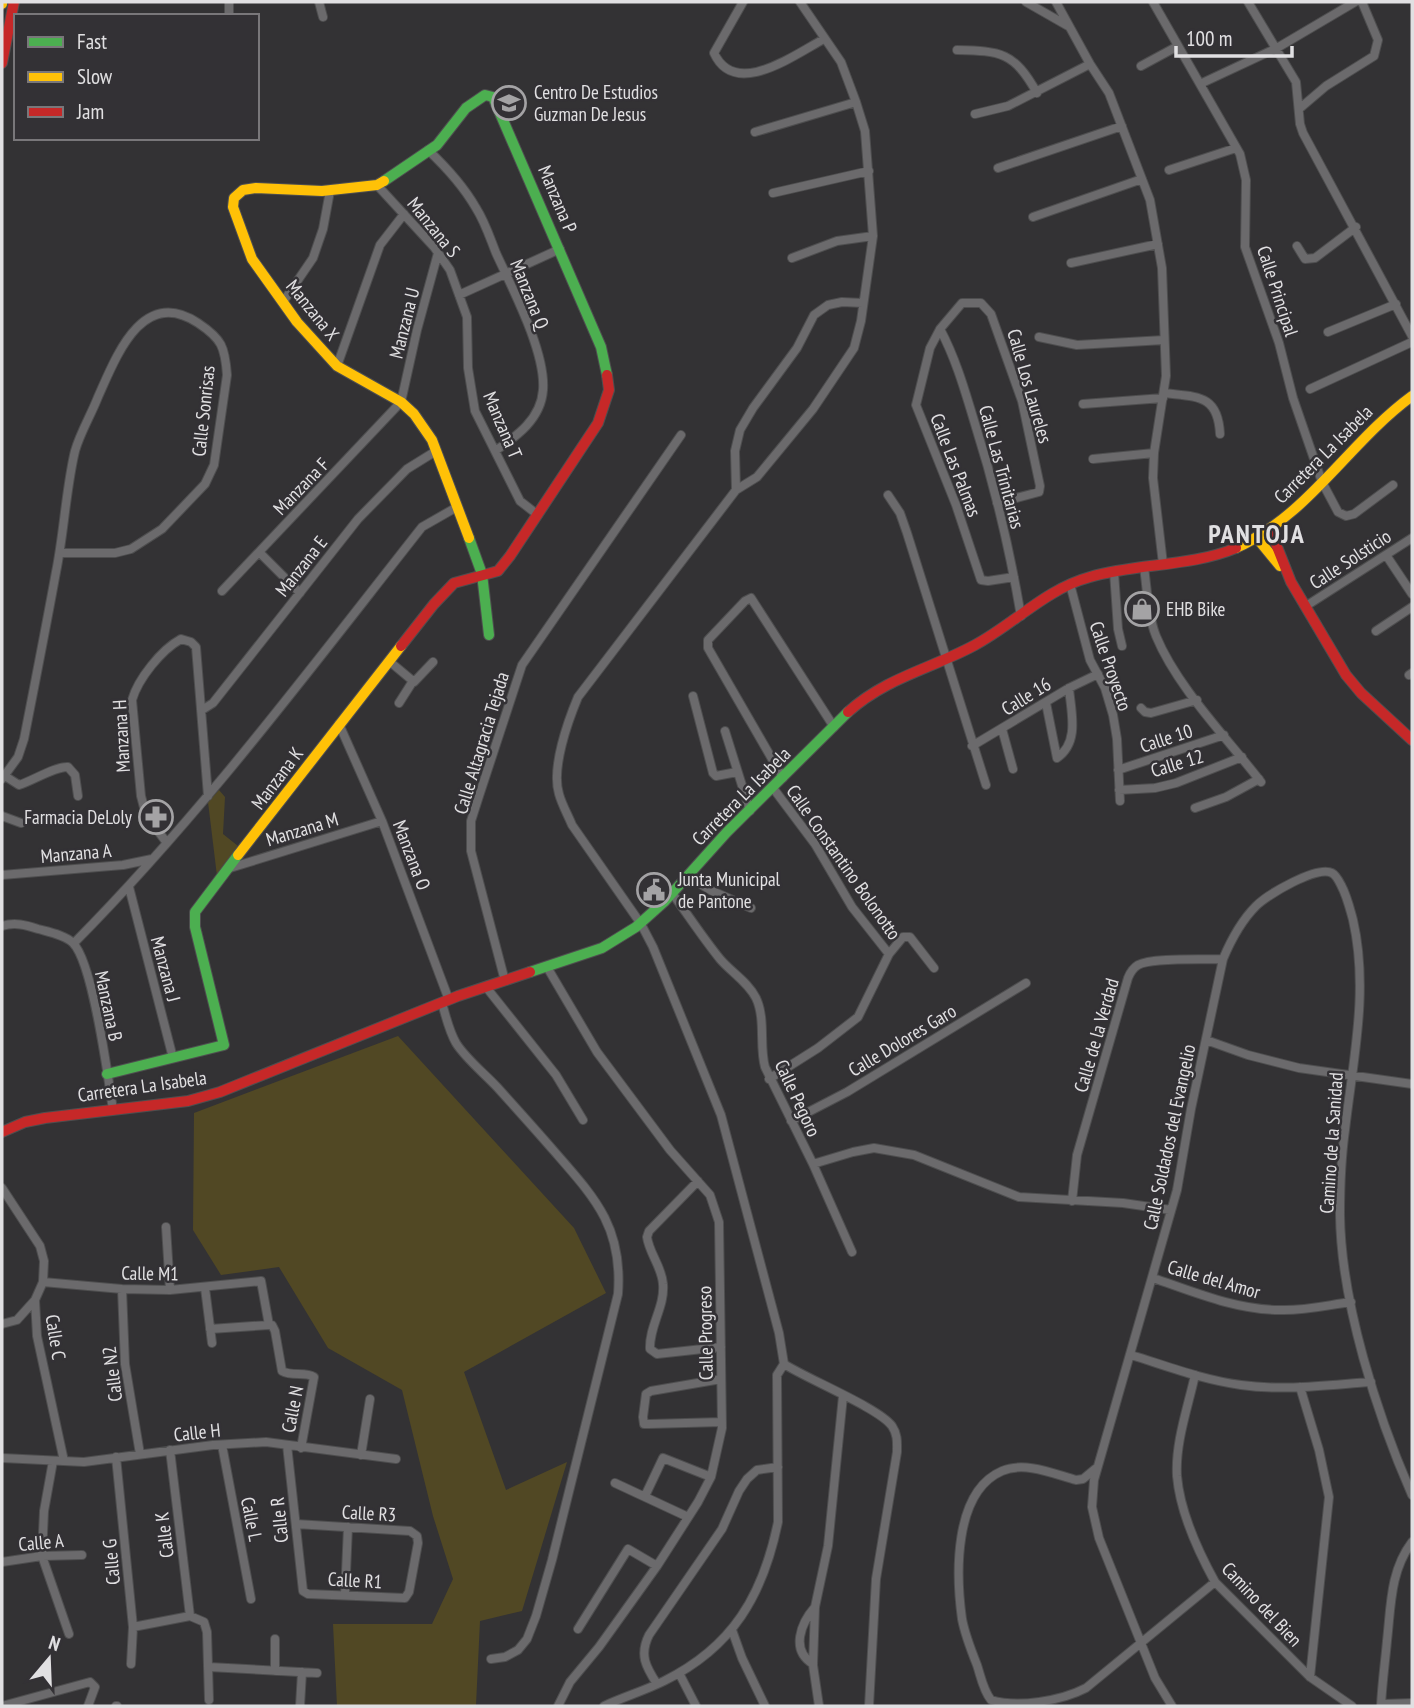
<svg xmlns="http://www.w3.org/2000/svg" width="1414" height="1708" viewBox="0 0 1414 1708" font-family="'PT Sans Narrow',sans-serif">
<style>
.green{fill:#514824}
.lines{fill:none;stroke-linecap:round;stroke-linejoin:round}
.street-casing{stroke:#4e4e4f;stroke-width:10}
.fast-casing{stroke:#4e4e4f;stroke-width:12}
.slow-casing{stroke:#4e4e4f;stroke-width:12}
.jam-casing{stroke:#4e4e4f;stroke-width:12}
.street{stroke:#6b6a6c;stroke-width:8}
.fast{stroke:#4caf50;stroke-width:10}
.slow{stroke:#ffc107;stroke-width:10}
.jam{stroke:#c62828;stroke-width:10}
.labels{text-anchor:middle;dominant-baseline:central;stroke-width:5;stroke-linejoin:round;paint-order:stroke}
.poi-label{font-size:19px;fill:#e1e0e2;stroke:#333135;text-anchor:start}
.street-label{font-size:19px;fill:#e1e0e2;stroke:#333135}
.district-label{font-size:26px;font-weight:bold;letter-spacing:2px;fill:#e1e0e2;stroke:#333135}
</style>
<rect width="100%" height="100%" fill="#333234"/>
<!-- green -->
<path class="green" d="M219,790L225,797L223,834L238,846L217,876L208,802Z
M398,1036L574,1228L606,1293L464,1372L506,1490L567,1462L522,1611L480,1621L476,1705L472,1706H337L333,1624H432L453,1579L433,1516L402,1390L328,1348L279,1267L221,1275L193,1230L194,1113Z"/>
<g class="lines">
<!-- street casing -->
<g class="street-casing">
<path id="street" d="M229,2V16
M319,2L323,17
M743,2L714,53C735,99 794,55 824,39
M1026,2L1068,26
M1056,2L1090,64L1109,93L1150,200L1162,268L1166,376L1154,453L1153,478L1163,564
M1153,2L1240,154L1246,180L1245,247L1279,343L1293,398L1322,482L1338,512L1346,516L1354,514L1393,485
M1248,2L1296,82L1300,124L1303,133L1412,336
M957,50C1001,51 1014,52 1037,93
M1141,66L1178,46
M1200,84L1277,48L1355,2
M1299,109L1326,86L1374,56L1378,40L1362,2
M975,114L1008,106L1090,64
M755,132L856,102
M428,150C446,167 464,187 476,208C485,222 490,238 496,253C512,288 546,352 543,390C541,419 517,436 495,451
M998,168L1122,126
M1169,170L1236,148
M377,185L434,247L450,270L467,317L468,368L475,411L520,501L538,515
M773,193L869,171
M1033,217L1142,179
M1297,246L1305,259L1315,258L1356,227
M792,258L837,241L873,236
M1071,263L1158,244
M459,295L560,249
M283,302L313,258L323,229L330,191
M940,329C956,359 965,391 975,424C995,487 1010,551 1021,616
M1328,332L1396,304
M1039,337L1077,345L1164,340
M337,366L380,245L404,214
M1310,389L1412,342
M1164,393C1197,397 1218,394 1220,434
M1083,404L1163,398
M1093,459L1154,453
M736,490L735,451L740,430L753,408L797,348L814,315L828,305L842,302L863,303
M888,495L900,513L907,533L986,785
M997,503L1039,492L1040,486L1022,401L991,314L981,303H962L940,329L930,348L916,405L956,505L981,580L988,581L1014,577
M259,552L300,593
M1386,555L1412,594
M1144,567C1147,589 1148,616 1156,636C1177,687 1227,738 1261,782
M1114,572L1118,629L1122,646
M1070,584L1090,660L1105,688L1113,715L1117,739L1120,801
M222,591L401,402L417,330L438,253
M1306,606L1412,538
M1376,631L1412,607
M389,661L413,681L399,703
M1409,675L1412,673
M414,682L433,662
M693,696L713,773L716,776L737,772
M1046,703L1057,758C1080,742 1071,712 1069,688
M1141,708L1145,712L1151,713L1197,700
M202,710L213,703L358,519L407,469L436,451
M339,724L382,821L449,1000
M1002,729L1013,769
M725,731L750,811
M972,746L1069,688L1098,674
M1118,770L1224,735
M5,776L19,785C32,781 56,766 68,767L75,775L78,796
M783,778L708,648V640L745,601L751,598L834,727
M2,779L18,757L24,739C35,683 46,627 56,572C64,533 66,488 75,451C80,433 91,415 98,397C116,357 142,286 198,323C222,339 225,347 227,375L214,465L205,484L162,529L131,549L115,553H60
M773,788L815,844L852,907L889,954
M1119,790L1155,788L1176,783L1242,757
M1195,808L1226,797L1259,779
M2,816L21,823
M167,843L146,815L141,796L132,700C138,679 161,650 181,639L191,642L196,647L208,796
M230,868L382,821
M2,875L123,865L152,859
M687,876L712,891L751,908
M129,887L173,1058
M672,893C688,915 703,938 720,959C731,972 748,982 756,998C766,1019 759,1046 765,1067L813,1164L852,1252
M2,926C15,922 26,925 38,929C49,932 65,935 73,943C93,963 108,1077 113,1110
M74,943C201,815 310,669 422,527L457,507
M547,967L597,1052L670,1150L710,1195L719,1222L722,1428L711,1477L698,1502L657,1566L599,1647L570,1682L558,1706
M505,981L471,851V821L479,796L522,665L681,435
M486,987L556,1075L583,1120
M442,1003C446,1017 449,1031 456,1043C466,1059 484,1073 497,1087C516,1108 535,1129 554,1151C595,1198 623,1227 618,1294L552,1560L536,1616L527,1639L518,1650L505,1657L491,1659
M1206,1040L1248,1055L1299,1068L1412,1084
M769,1079L818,1048L858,1017L889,954L903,937H910L934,968
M791,1121L847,1092L1026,983
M813,1164L853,1152L874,1148L914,1155L1019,1197L1123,1203L1171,1210
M698,1181L649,1231L647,1237C649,1253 662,1267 663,1284C665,1307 649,1326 650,1349L657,1354L721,1347
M2,1188L40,1246L44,1261L43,1282L35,1300L37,1336L64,1461
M1072,1201L1077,1155L1128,978C1130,973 1133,968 1138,965C1152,957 1205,960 1223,959
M166,1227L170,1290
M1153,1278C1194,1292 1236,1310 1280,1310C1304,1311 1328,1305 1351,1302
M43,1282L122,1289L170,1290L261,1281L269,1325
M205,1288L212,1343
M122,1289L125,1364L140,1454
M2,1324L17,1320L35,1300
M269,1325H272L275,1331L282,1371C292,1377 305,1371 314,1377L301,1448
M210,1329L269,1325
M1131,1355C1167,1366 1203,1380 1241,1385C1284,1391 1328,1385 1371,1382
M784,1364C807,1379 879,1408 892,1426C898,1435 897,1443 897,1452L876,1579L869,1706
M1195,1375C1188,1407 1175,1443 1177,1476C1180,1512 1198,1551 1215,1582L1310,1677L1352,1706
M721,1379L651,1391L646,1394L643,1417L644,1424H649L722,1422
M1300,1387L1319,1450L1329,1497L1310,1677
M222,1445L251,1599
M287,1445L303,1591L308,1594L405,1598L409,1592L418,1543L417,1536L410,1531L296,1524
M170,1450L190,1616
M361,1455L370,1399
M116,1457L133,1627L131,1664
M2,1458L84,1462L213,1445L266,1442L396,1459
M53,1461L44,1511L42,1556L69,1634
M1095,1469L1083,1479L1076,1480C1054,1474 1025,1461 1002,1471C953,1492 956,1576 962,1619C965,1635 971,1650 977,1665C981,1677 983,1690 991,1700C1018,1708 1061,1701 1086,1688L1215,1582
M615,1483L688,1517
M645,1496L663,1458L711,1477
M2,1562L42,1556L82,1555
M345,1595L348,1527
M133,1627L190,1616L204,1622L207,1632L209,1700
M578,1629L628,1549L657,1566
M732,1630L742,1658L765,1706
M813,1664C790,1650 801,1623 815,1607
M209,1667L317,1673
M275,1671V1639
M679,1673L696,1706
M657,1684C646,1667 639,1655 649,1635L722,1529L739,1491L747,1479L757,1470L778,1467
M1382,1704L1412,1703
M2,1706L90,1682L95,1687L88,1706
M116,1706H117
M300,1706L302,1672
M604,1706C623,1697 644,1691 664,1681C733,1647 763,1595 778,1522L777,1375L784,1364L779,1333L721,1115L653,947L641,924L572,825C568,815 562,805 559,794C551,768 568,721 578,697L736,490L757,477L813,409L854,348L861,321L873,236L865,131L856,102L841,62L800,2
M819,1706L813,1665L815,1607L828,1546L843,1396
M1172,1706L1155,1678L1099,1538L1092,1507L1094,1480L1177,1190L1191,1109L1223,959C1231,940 1241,921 1256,906C1267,895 1317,865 1332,873C1336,875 1339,881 1341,885C1347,896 1350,909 1353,920C1369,990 1353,1060 1345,1130C1341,1158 1340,1187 1340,1215C1341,1302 1377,1415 1412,1495
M1381,1706C1382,1684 1385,1663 1387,1641C1391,1606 1390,1571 1412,1542"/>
</g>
<!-- fast casing -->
<g class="fast-casing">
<path id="fast" d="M384,181L437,145L466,108L485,95L493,97L601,347L607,375
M469,538L482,574L489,635
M530,972L602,948L636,927L665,901L727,832L848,712
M107,1074L224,1045L195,927V912L238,855"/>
</g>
<!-- slow casing -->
<g class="slow-casing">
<path id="slow" d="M2,2V4
M384,181L377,185L322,191L256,188L243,190L234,198L233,207L252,259L297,322L337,366L401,402L414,414L432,440L469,538
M1257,538L1280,566
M1236,548C1309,515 1349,442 1412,396
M238,855L401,646"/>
</g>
<!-- jam casing -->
<g class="jam-casing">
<path id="jam" d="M2,63L14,2
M1270,529L1291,582L1346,675L1361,693L1412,740
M401,646L434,604L454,583L498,571L510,556L598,423L609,390L607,375
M848,712C887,677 931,669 975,645C1014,624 1046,589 1090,577C1138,563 1190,567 1236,548
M2,1132L25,1122L45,1118L188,1101L220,1092L458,996L530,972"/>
</g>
<!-- street -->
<use href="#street" class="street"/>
<!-- fast -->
<use href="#fast" class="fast"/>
<!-- slow -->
<use href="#slow" class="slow"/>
<!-- jam -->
<use href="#jam" class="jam"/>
</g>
<!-- icons -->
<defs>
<g id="school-ring" transform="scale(1.75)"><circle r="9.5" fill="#333135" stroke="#a4a3a5" stroke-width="1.5"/><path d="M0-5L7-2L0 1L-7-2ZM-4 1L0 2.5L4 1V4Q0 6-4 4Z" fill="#a4a3a5"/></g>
<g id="shop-ring" transform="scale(1.75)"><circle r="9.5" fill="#333135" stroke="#a4a3a5" stroke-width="1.5"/><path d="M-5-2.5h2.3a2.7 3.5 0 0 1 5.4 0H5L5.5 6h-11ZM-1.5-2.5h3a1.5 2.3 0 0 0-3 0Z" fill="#a4a3a5"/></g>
<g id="pharmacy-ring" transform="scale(1.75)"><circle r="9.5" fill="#333135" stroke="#a4a3a5" stroke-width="1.5"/><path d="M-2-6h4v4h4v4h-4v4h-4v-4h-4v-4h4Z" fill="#a4a3a5"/></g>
<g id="civic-ring" transform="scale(1.75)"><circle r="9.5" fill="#333135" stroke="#a4a3a5" stroke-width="1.5"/><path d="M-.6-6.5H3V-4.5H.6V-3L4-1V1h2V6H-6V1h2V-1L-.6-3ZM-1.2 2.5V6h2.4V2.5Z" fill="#a4a3a5"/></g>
</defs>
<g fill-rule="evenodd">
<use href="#school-ring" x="509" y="103"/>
<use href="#shop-ring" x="1142" y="609"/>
<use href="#pharmacy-ring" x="156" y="817"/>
<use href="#civic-ring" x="654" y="890"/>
</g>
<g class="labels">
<!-- poi labels -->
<g class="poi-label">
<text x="534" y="92">Centro De Estudios<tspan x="534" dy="22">Guzman De Jesus</tspan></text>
<text x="1166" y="609">EHB Bike</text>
<text x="132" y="817" text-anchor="end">Farmacia DeLoly</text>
<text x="678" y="879">Junta Municipal<tspan x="678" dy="22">de Pantone</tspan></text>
</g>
<!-- street labels -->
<g class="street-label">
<text transform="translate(558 199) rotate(67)">Manzana P</text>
<text transform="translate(434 227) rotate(51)">Manzana S</text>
<text transform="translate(1278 291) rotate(72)">Calle Principal</text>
<text transform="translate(530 294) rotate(68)">Manzana Q</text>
<text transform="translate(313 310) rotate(51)">Manzana X</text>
<text transform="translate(404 323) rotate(-76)">Manzana U</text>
<text transform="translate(1030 386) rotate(74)">Calle Los Laureles</text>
<text transform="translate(203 411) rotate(-84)">Calle Sonrisas</text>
<text transform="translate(503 425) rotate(67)">Manzana T</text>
<text transform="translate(1323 454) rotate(-45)">Carretera La Isabela</text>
<text transform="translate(956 465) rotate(69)">Calle Las Palmas</text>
<text transform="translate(1002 467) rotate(75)">Calle Las Trinitarias</text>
<text transform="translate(301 486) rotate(-46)">Manzana F</text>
<text transform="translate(1350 559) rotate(-33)">Calle Solsticio</text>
<text transform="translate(301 566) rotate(-52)">Manzana E</text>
<text transform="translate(1111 666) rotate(71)">Calle Proyecto</text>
<text transform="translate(1026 696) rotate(-32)">Calle 16</text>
<text transform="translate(121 736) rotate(-93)">Manzana H</text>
<text transform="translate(1166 738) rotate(-18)">Calle 10</text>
<text transform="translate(481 743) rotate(-73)">Calle Altagracia Tejada</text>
<text transform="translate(1177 763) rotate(-17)">Calle 12</text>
<text transform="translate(277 778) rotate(-53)">Manzana K</text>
<text transform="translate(741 796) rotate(-45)">Carretera La Isabela</text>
<text transform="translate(302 829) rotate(-17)">Manzana M</text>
<text transform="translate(76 853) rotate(-5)">Manzana A</text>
<text transform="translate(412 855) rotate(69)">Manzana O</text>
<text transform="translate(844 862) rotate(55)">Calle Constantino Bolonotto</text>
<text transform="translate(166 969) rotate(75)">Manzana J</text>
<text transform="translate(109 1006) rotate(78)">Manzana B</text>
<text transform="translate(1096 1035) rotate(-74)">Calle de la Verdad</text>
<text transform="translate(902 1040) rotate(-31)">Calle Dolores Garo</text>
<text transform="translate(142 1086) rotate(-8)">Carretera La Isabela</text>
<text transform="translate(798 1098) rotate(65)">Calle Pegoro</text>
<text transform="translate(1169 1137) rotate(-78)">Calle Soldados del Evangelio</text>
<text transform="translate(1331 1143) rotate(-86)">Camino de la Sanidad</text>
<text transform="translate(150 1273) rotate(1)">Calle M1</text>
<text transform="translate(1214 1279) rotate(16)">Calle del Amor</text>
<text transform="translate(705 1333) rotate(-91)">Calle Progreso</text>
<text transform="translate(56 1337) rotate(81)">Calle C</text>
<text transform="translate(112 1374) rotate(-97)">Calle N2</text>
<text transform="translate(292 1409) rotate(-79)">Calle N</text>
<text transform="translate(197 1432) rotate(-6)">Calle H</text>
<text transform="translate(369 1513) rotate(3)">Calle R3</text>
<text transform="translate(252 1519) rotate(79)">Calle L</text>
<text transform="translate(279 1520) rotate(-96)">Calle R</text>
<text transform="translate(164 1535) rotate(-97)">Calle K</text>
<text transform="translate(41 1542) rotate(-5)">Calle A</text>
<text transform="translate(111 1562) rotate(-95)">Calle G</text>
<text transform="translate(355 1580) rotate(3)">Calle R1</text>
<text transform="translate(1262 1604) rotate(47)">Camino del Bien</text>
</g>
<!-- district labels -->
<g class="district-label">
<text x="1257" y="533">PANTOJA</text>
</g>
</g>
<!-- border -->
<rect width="1414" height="1708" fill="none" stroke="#e1e0e2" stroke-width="7"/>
<!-- legend -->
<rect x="14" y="14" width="245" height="126" fill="#333135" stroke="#79777a" stroke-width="2"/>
<rect x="28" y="37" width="35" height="10" fill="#4caf50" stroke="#79777a" stroke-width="2"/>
<text x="77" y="49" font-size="21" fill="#e1e0e2">Fast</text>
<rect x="28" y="72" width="35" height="10" fill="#ffc107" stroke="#79777a" stroke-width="2"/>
<text x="77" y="84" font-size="21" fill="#e1e0e2">Slow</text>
<rect x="28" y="107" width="35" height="10" fill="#c62828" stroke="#79777a" stroke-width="2"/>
<text x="77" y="119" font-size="21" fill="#e1e0e2">Jam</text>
<!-- north arrow -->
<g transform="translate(49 1659) rotate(19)" stroke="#333135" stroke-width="5" paint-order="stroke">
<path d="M0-5L12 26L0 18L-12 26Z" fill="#e1e0e2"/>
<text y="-10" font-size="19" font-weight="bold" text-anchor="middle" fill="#e1e0e2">N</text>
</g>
<!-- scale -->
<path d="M1176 46v10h116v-10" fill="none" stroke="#e1e0e2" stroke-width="3.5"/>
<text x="1186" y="46" font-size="21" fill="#e1e0e2" stroke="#333135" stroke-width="5" paint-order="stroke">100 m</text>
</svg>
